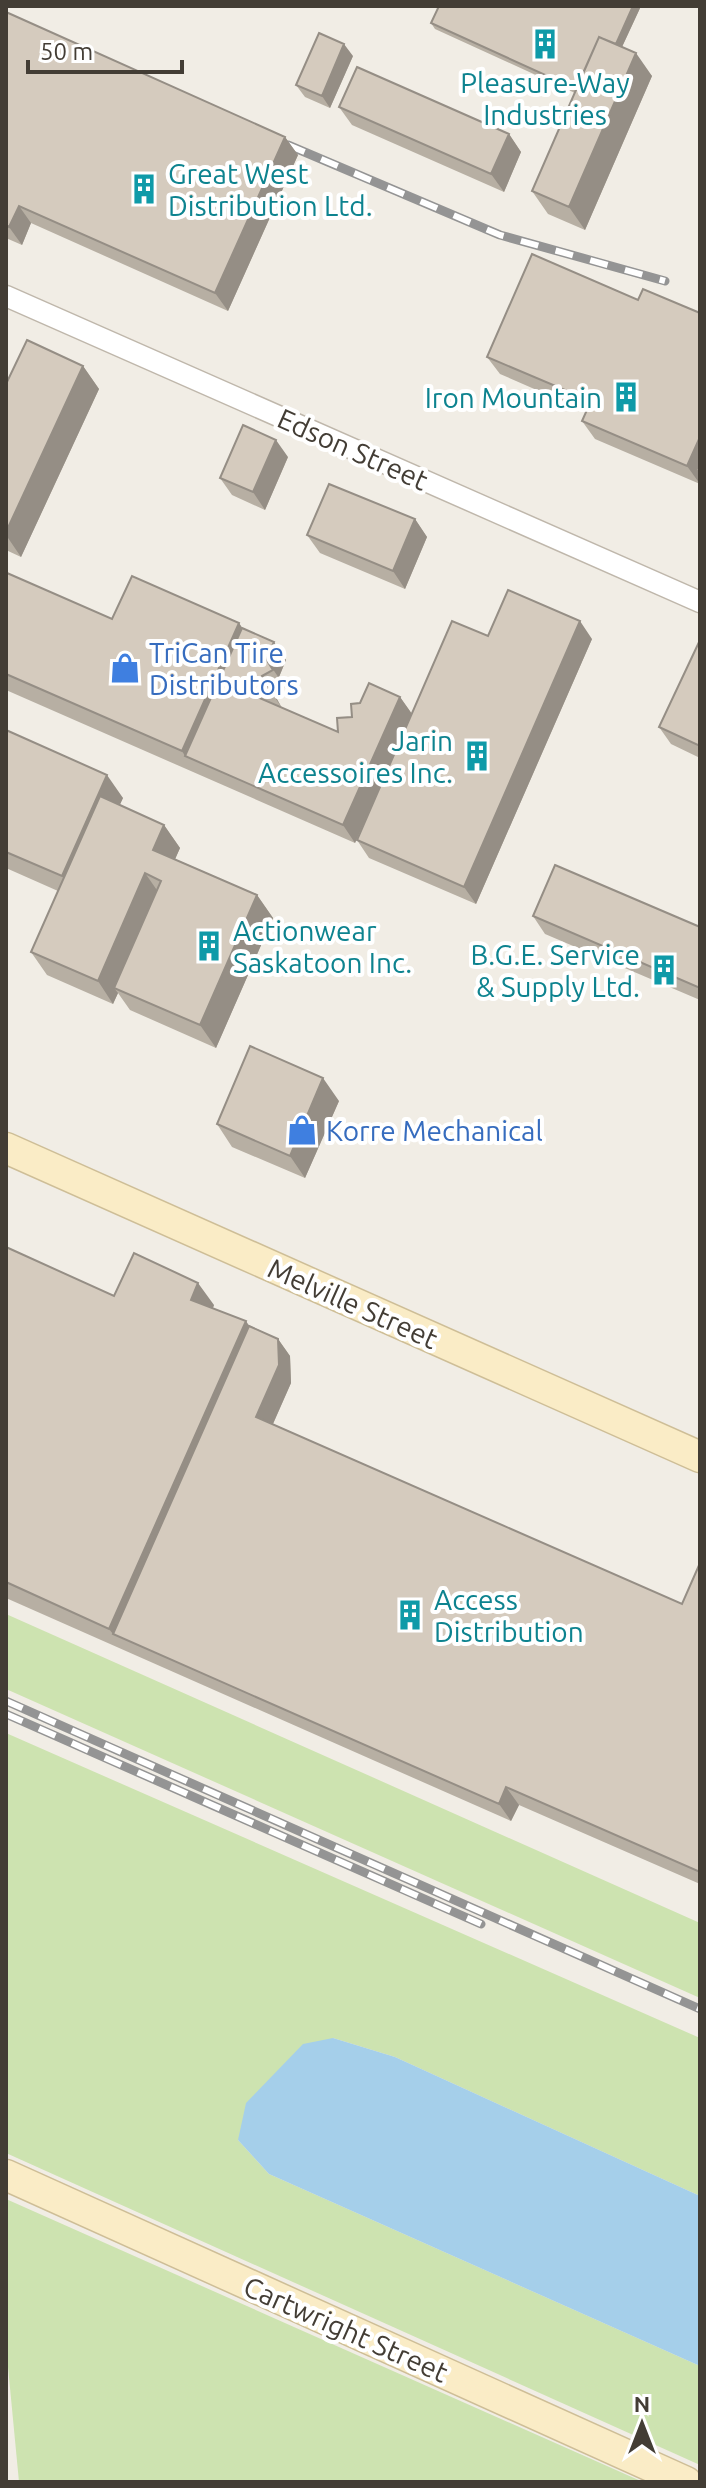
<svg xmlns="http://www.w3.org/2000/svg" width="706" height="2488" viewBox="0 0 706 2488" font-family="Ubuntu,sans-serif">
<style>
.green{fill:#cde3b0}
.water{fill:#a5cfea}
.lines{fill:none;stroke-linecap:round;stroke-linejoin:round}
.street-casing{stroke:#bfb7ab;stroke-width:23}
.secondary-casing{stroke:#cebe97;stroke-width:33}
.street{stroke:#fff;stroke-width:20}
.secondary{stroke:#faecc6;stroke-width:30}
.rail-casing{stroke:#949494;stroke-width:9}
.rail{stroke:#fff;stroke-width:6;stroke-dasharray:18;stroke-linecap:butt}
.wall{fill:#b7afa3}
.shaded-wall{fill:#958e85}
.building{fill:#d5cbbe;stroke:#958e85;stroke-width:2}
.labels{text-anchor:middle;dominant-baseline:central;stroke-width:8;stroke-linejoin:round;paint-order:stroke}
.culture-label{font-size:28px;fill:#0d838f;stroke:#fff;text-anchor:start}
.street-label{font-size:28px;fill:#433d35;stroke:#fff}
.shop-label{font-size:28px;fill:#366cbe;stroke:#fff;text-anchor:start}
</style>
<rect width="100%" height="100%" fill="#f1ede5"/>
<!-- green -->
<path class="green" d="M6,1614L700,1923V1998L6,1689Z
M6,1733L700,2038V2196L395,2057L333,2038L238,2140L269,2174L700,2366V2465L6,2153Z
M6,2199L643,2482H19L6,2346Z"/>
<!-- water -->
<path class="water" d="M333,2038L395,2057L700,2196V2366L269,2174L238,2140L246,2103L303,2044Z"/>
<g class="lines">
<!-- street casing -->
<g class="street-casing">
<path id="street" d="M6,296L700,602"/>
</g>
<!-- secondary casing -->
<g class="secondary-casing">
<path id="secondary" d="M6,1148L700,1457
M6,2175L686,2482"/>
</g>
<!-- street -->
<use href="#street" class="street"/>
<!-- secondary -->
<use href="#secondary" class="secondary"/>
<!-- rail casing -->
<g class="rail-casing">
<path id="rail" d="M288,145L500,235L665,281
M6,1701L700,2009
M6,1714L481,1924"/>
</g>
<!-- rail -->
<use href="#rail" class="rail"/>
</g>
<!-- wall -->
<path class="wall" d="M439,6H641L622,47L652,76L585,230L548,214L532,191L575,93L435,29L431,23Z
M6,12L285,137L298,155L228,311L31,223L22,245L6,238Z
M353,56L330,108L305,97L296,85Z
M339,107L509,134L521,152L504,192L352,125Z
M638,300L700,313V484L595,439L582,421L587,412L500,374L487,357Z
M83,366L99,389L21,557L6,550V384Z
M288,457L265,510L232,495L220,478Z
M415,519L427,537L405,589L320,553L307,535Z
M6,576L112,619L239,623L242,628L286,660L279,677L285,687L274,694L282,708L338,732L352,717L400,697L412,714L488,636L592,639L476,904L369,858L357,840L363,825L355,843L6,690Z
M700,640V758L671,744L659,727Z
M6,730L123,798L119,805L164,825L180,848L175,859L257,895L273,918L216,1048L130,1010L118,993L113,1004L47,975L31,952L58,891L6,868Z
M533,916L700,927V1000L545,934Z
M339,1101L305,1178L232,1147L217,1124Z
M6,1247L114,1296L214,1305L213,1308L278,1339L290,1356L291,1383L273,1424L682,1604L700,1563V1884L519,1805L511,1821L6,1598Z"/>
<!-- shaded-wall -->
<path class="shaded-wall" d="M633,6H641L596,103L592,97Z
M344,44L353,56L330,108L322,96Z
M636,53L652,76L585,230L569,207Z
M509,134L521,152L504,192L491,174Z
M285,137L298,155L228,311L215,293Z
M19,206L31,223L22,245L9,227Z
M83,366L99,389L21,557L6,535V532Z
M700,437V470L697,469L700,473V484L687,466Z
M276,440L288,457L265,510L253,492Z
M415,519L427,537L405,589L393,571Z
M580,621L592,639L476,904L464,887Z
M239,623L254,646L185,756L182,751Z
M274,642L286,660L279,677L285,687L266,659Z
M262,676L274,694L282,708L270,690Z
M400,697L412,714L355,843L343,825Z
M107,775L123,798L78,899L62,876Z
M164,825L180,848L169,873L153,850Z
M145,873L161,896L114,988L118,993L113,1004L98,981Z
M257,895L273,918L216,1048L200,1025Z
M323,1078L339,1101L305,1178L290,1156Z
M198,1283L214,1305L207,1322L191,1300Z
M246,1321L261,1344L113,1634L109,1629Z
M278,1339L290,1356L291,1383L268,1435L256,1417Z
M506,1787L519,1805L511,1821L499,1804Z"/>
<!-- building -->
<path class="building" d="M439,6H633L616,44L599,37L576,89L431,23Z
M6,12L285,137L215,293L19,206L9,227L6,225Z
M319,33L344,44L322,96L296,85Z
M599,37L636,53L569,207L532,191Z
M357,67L509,134L491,174L339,107Z
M532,254L638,300L643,289L700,313V437L687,466L582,421L591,401L487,357Z
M27,340L83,366L6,532V384Z
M243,425L276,440L253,492L220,478Z
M329,484L415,519L393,571L307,535Z
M7,573L112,619L132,576L239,623L182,751L6,674V576Z
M508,590L580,621L464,887L357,840L452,621L488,636Z
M242,628L274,642L266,659L273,670L262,676L270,690L257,697L338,732L337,718L352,717L351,704L360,703L369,683L400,697L343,825L185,756Z
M700,640V746L659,727Z
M6,730L107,775L62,876L6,852Z
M100,796L164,825L153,850L257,895L200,1025L114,988L161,881L145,873L98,981L31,952Z
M555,865L700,927V988L533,916Z
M250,1046L323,1078L290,1156L217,1124Z
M6,1247L114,1296L134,1253L198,1283L191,1300L246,1321L109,1629L6,1582Z
M249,1326L278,1339L279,1365L256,1417L682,1604L700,1563V1872L506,1787L499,1804L113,1634Z"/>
<!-- icons -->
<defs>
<g id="building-bare" transform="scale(2.4)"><path d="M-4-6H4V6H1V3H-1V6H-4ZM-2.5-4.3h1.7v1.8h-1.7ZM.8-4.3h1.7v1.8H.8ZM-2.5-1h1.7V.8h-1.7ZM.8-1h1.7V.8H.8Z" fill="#0f9aa8" stroke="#fff" stroke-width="2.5" paint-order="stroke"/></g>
<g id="shop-bare" transform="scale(2.4)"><path d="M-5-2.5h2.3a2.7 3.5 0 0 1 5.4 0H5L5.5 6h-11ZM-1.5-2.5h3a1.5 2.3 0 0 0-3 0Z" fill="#3f7fe0" stroke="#fff" stroke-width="2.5" paint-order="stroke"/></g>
</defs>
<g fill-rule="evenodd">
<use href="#building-bare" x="545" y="44"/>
<use href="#building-bare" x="144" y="189"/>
<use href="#building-bare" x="626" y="397"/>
<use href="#shop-bare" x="125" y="668"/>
<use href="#building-bare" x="477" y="756"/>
<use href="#building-bare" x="209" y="946"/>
<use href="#building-bare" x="664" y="970"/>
<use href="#shop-bare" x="302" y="1130"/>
<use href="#building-bare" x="410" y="1615"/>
</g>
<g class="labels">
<!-- culture labels -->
<g class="culture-label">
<text x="545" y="82" text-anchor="middle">Pleasure-Way<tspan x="545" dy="32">Industries</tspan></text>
<text x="168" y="173">Great West<tspan x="168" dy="32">Distribution Ltd.</tspan></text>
<text x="602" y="397" text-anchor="end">Iron Mountain</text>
<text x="453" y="740" text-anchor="end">Jarin<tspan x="453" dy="32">Accessoires Inc.</tspan></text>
<text x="233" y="930">Actionwear<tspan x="233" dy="32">Saskatoon Inc.</tspan></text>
<text x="640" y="954" text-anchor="end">B.G.E. Service<tspan x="640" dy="32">&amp; Supply Ltd.</tspan></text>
<text x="434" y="1599">Access<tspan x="434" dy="32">Distribution</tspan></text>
</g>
<!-- street labels -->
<g class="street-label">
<text transform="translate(353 449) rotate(24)">Edson Street</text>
<text transform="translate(353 1303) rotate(24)">Melville Street</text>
<text transform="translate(346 2329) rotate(24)">Cartwright Street</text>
</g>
<!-- shop labels -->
<g class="shop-label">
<text x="149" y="652">TriCan Tire<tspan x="149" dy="32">Distributors</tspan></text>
<text x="326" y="1130">Korre Mechanical</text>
</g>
</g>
<!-- border -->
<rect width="706" height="2488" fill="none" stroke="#433d35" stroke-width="16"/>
<!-- north arrow -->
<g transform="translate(642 2424)" stroke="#ffffff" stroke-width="6" paint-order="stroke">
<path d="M0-6L14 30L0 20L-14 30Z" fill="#433d35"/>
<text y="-12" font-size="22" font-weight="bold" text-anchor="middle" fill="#433d35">N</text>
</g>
<!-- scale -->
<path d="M28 60v12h154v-12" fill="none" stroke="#433d35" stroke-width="4"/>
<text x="40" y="60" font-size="24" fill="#433d35" stroke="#ffffff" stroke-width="6" paint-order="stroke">50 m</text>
</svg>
